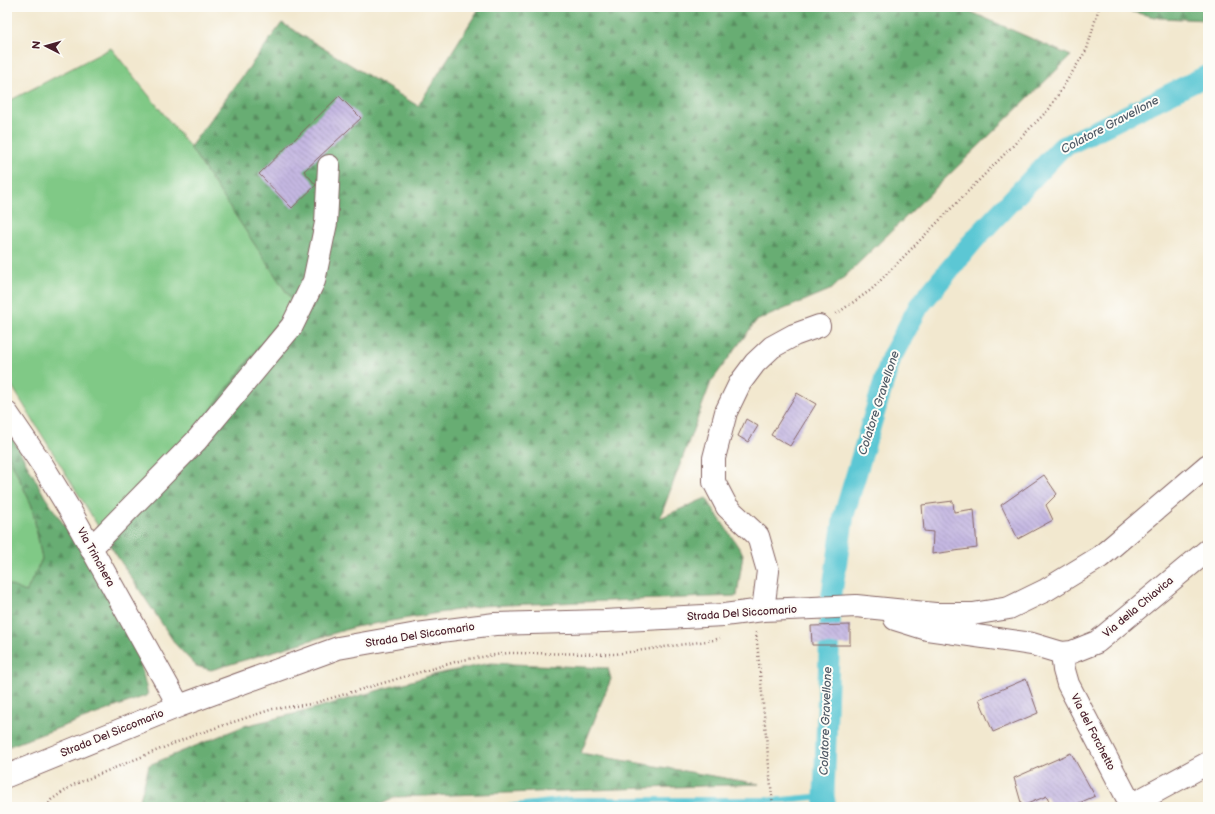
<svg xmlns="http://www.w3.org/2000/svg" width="1215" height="814" viewBox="0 0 1215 814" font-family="'Balsamiq Sans',sans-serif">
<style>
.green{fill:#80c986;stroke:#657458}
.forest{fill:url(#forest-firs);stroke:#59664f}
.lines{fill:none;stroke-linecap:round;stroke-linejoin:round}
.stream{stroke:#5bc7d4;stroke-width:6}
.canal{stroke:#5bc7d4;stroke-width:21}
.building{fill:url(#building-back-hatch)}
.minor-casing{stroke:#856564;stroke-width:24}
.path{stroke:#856564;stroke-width:2.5;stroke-dasharray:1 3;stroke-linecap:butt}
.minor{stroke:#fff;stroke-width:22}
.labels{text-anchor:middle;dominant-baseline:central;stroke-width:4;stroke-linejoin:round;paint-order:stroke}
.street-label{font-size:11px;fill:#4a1f2b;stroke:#fdfcf7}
.water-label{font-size:12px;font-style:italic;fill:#505a66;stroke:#fdfcf7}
</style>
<defs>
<pattern id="forest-firs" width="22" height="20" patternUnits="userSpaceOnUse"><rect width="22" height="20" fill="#68ad73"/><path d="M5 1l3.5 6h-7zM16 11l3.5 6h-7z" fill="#588c5f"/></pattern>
<pattern id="building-back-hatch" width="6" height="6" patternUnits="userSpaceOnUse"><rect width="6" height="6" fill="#c5b8e2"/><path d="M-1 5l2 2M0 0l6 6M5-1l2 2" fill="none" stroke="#a295b7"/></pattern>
</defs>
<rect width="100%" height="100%" fill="#fdfcf7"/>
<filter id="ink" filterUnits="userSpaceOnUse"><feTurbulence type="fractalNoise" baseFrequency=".025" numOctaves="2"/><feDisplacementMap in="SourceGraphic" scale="8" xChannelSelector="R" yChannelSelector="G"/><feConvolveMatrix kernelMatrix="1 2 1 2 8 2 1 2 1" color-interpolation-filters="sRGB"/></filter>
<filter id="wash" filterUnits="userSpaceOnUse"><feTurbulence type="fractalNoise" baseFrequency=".012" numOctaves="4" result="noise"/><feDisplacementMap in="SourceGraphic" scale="16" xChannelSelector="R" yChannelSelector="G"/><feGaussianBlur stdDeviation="0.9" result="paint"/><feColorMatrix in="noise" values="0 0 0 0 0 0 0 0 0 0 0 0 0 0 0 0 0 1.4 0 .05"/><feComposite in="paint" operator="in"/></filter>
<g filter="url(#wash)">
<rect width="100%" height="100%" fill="#f2e8cf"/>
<!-- green -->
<path class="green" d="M111,48L190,147L293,302L109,544L7,378V102Z
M7,452L32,506L42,559L26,593L7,584Z"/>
<!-- forest -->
<path class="forest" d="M480,7H960L1071,56L832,289L756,321L711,382L660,518L706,498L743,554L737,596L481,606L355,627L211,670L196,666L176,645L109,544L293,302L190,147L282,23L418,106Z
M1129,7H1208V20L1159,18L1128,11Z
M7,428L45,497L95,570L138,653L148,695L7,747V584L26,592L42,559L32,506L7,452Z
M490,663L608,668L611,679L581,753L759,784L396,797L376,807H138L149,765L244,726L306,711L432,675Z"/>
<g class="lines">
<!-- stream -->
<path class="stream" d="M507,807L569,800H782L824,796"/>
<!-- canal -->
<path class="canal" d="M826,807L824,796L831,599L844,515L891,358L919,306L974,240L1061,148L1208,75"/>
</g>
<g id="blocks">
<!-- building -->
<path class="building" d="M339,96L361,118L304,171L316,185L292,208L259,174Z
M797,393L816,404L790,446L771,435Z
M746,419L758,426L748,442L738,436Z
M1044,475L1057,494L1046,505L1053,520L1018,539L1001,505Z
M953,501L954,512L974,509L977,548L932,554L933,532L924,531L922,505Z
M850,625V645H812L811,626Z
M1026,679L1038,713L993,732L979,699Z
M1071,753L1095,796L1070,807H1051L1047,796L1022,806L1014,778Z"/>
</g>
</g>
<g filter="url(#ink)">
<use href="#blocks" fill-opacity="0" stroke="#856564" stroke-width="1"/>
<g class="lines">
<!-- minor casing -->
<g class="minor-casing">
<path id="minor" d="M7,413L43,466L71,512L179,706
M91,548L197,440L292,326L314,281L326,223L329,166
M763,610L768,571L758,536L727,507L714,482V458L726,412L740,383L755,363L772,347L794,335L819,326
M895,619L927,629L1032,644L1062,653L1072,652L1097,642L1208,550
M1062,653L1064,670L1068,684L1132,807
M7,776L179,706L338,648L417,634L495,624L604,621L724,615L763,610L813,608L856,606L935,614H973L1009,608L1046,590L1100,557L1208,465
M1131,805L1208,763"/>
</g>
<!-- path -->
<path class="path" d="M836,314L871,290L1049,109L1087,49L1099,7
M756,632L773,807
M47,807L51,800L73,785L197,734L273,709L311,704L462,660L508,653L615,654L714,640L720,638"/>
<!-- minor -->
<use href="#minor" class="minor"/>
</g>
</g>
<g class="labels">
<!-- street labels -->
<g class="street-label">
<text transform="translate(96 557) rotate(61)">Via Trinchera</text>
<text transform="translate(1138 607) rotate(-40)">Via della Chiavica</text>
<text transform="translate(742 613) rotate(-4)">Strada Del Siccomario</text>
<text transform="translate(420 635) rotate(-9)">Strada Del Siccomario</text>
<text transform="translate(1093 732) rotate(63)">Via del Forchetto</text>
<text transform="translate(112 733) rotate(-22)">Strada Del Siccomario</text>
</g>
<!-- water labels -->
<g class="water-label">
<text transform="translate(1110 125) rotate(-28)">Colatore Gravellone</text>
<text transform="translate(879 403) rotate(-72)">Colatore Gravellone</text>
<text transform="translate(826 721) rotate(-88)">Colatore Gravellone</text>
</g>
</g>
<!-- margin -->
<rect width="1215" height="814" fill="none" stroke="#fdfcf7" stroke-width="24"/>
<!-- north arrow -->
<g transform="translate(46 46) rotate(276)" stroke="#fdfcf7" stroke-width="3" paint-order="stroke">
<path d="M0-3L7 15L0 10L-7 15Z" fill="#4a1f2b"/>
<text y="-6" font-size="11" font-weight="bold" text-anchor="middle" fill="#4a1f2b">N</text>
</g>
</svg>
